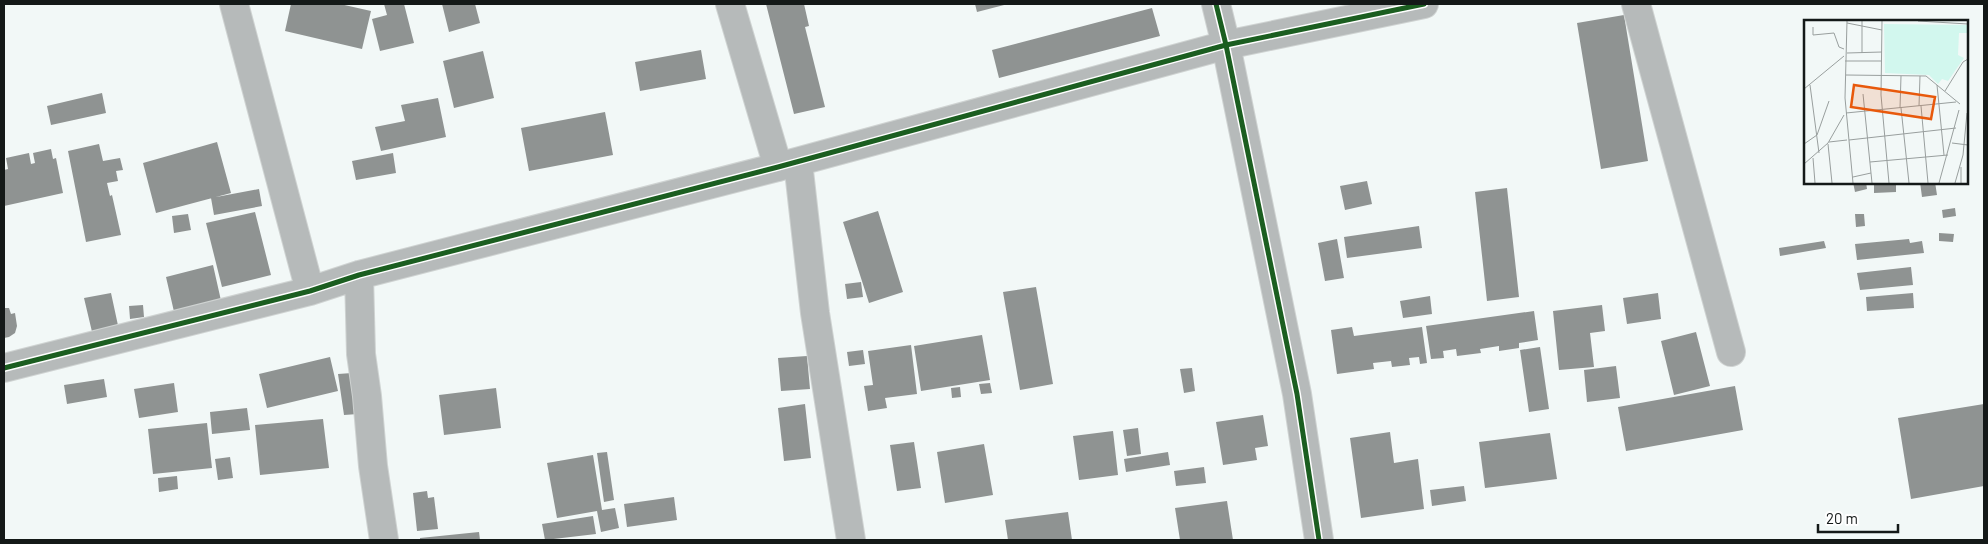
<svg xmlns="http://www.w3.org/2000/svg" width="1988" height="544" viewBox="0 0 1988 544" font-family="Barlow,sans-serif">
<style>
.building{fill:#8f9392}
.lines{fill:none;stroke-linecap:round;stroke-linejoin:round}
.minor-casing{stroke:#cfd3d2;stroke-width:30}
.minor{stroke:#b6baba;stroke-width:28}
.cycleway-casing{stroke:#fff;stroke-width:8}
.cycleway{stroke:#1b5e20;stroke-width:5}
.inset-road{fill:none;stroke:#999f9e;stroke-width:1}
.view{fill:#e8590c;fill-opacity:0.15;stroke:#e8590c;stroke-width:2.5}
.inset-edge{fill:none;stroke:#141918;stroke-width:2.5}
</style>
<rect width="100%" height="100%" fill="#f2f8f7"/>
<!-- building -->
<path class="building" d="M291,4H340L371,11L362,49L285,31Z
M384,4H404L414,43L380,51L372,19L387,15Z
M442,4H475L480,23L449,32Z
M766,4H804L809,26L805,27L825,107L794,114Z
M975,4H1008L977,12Z
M1152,8L1160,36L999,78L992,50Z
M1624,15L1648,161L1601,169L1577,23Z
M701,50L706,79L640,91L635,62Z
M483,51L494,98L454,108L443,61Z
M102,93L106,113L51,125L47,106Z
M438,98L446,137L381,151L375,127L405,121L401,105Z
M605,112L613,155L529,171L521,128Z
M217,142L231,193L156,213L143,163Z
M99,144L103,161L120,158L123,170L116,171L118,181L107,183L110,196L112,195L121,235L86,242L68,151Z
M51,149L53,159L56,158L63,193L4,206V170L8,169L6,158L29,153L31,164L35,163L33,153Z
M393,153L396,173L356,180L352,161Z
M1367,181L1372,204L1345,210L1340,186Z
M1853,182H1866L1867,189L1855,192Z
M1874,182H1896V192L1874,193Z
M1920,182H1935L1937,195L1922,197Z
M1507,188L1519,297L1487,301L1475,192Z
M259,189L262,206L214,215L211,198Z
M1955,208L1956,216L1943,218L1942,210Z
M878,211L903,292L869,303L843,222Z
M255,212L271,275L222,287L206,223Z
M188,214L191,230L174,233L172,216Z
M1855,214H1864L1865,226L1856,227Z
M1419,226L1422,248L1347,258L1344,237Z
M1939,233L1954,234L1953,242L1939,241Z
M1337,239L1344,278L1325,281L1318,243Z
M1909,239L1910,243L1922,241L1924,253L1857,260L1855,244Z
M1824,241L1826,248L1780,256L1779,248Z
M213,265L222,305L175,316L166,277Z
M1911,267L1913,285L1860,290L1857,273Z
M861,282L863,297L847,299L845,284Z
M1036,287L1053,384L1020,390L1003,292Z
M111,293L119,330L93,336L84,298Z
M1658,293L1661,319L1627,324L1623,298Z
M1913,293L1914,308L1867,311L1866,297Z
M1430,296L1432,314L1403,318L1400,301Z
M143,305L144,317L130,319L129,306Z
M1602,305L1605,331L1590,333L1594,367L1559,370L1553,311Z
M4,308H9L11,314L15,313L17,326L15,333L9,337L4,338Z
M1534,311L1538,340L1519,343V348L1499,351V346L1480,349L1481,353L1457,356L1456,349L1443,351L1444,358L1431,359L1426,326Z
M1352,327L1354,336L1422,327L1427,363L1420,364L1419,357L1409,358L1410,365L1392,367L1391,361L1373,363L1374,369L1337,374L1331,330Z
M1696,332L1710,386L1674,395L1661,341Z
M982,335L990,380L921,391L914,346Z
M911,345L917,394L885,398L887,408L868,411L864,386L873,385L868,351Z
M1540,347L1549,409L1529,412L1520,350Z
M863,350L865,364L849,366L847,352Z
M807,356L810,389L781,391L778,358Z
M330,357L338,391L267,408L259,374Z
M1616,366L1620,398L1587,402L1584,370Z
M1192,368L1195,391L1184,393L1180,369Z
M352,373L358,414L344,415L338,374Z
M104,379L107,397L67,404L64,385Z
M174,383L178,412L139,418L134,389Z
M990,383L992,393L981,394L979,384Z
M1735,386L1743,430L1626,451L1618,407Z
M960,387L961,397L952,398L951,388Z
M496,388L501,428L444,435L439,395Z
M805,404L811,458L784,461L778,408Z
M1984,404V486L1911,499L1898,418Z
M247,408L250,430L212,434L210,412Z
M1263,415L1268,446L1255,448L1257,460L1223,465L1216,422Z
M323,419L329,468L260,475L255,425Z
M207,423L212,468L153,474L148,429Z
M1138,428L1141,454L1127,456L1123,430Z
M1113,431L1118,475L1079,480L1073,436Z
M1390,432L1394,463L1418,459L1424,509L1361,518L1350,438Z
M1550,433L1557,479L1485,488L1479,442Z
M914,442L921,488L897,491L890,445Z
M984,444L993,495L945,503L937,452Z
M607,452L614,500L604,502L597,453Z
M1168,452L1170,465L1126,472L1124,459Z
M593,455L602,510L615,508L619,528L601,532L597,511L557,518L547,463Z
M230,457L233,478L218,480L215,459Z
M1204,467L1206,483L1176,486L1174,471Z
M177,476L178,489L159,492L158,478Z
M1464,486L1466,501L1432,506L1430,490Z
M427,491L428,498L434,497L438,529L417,531L413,493Z
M674,497L677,520L627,527L624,504Z
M1227,501L1233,540H1180L1175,508Z
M1068,512L1072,540H1008L1005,520Z
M593,516L596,534L545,540L542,524Z
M479,532L480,540H420V538Z"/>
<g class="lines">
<!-- minor casing -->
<g class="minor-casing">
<path id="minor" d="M234,4L310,291
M730,4L778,167
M1216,4L1226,45L1297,394L1319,540
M1636,4L1731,352
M798,162L815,313L851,540
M359,275L361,354L367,396L373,466L384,540
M4,368L310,291L359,275L778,167L1226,45L1424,4"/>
</g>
<!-- minor -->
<use href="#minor" class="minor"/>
<!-- cycleway casing -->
<g class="cycleway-casing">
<path id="cycleway" d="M1216,4L1226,45L1297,394L1319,540
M4,368L310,291L359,275L778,167L1226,45L1424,4"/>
</g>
<!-- cycleway -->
<use href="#cycleway" class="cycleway"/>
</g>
<!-- overview -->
<g transform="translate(1804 20)">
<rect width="164" height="164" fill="#f2f8f7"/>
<path d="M80,4L164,5V13H155L154,35L160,38L144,61L138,59L134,64L125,55L81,53Z" fill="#d2f7ee"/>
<path class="inset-road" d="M43,1L41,78L49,163M58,1V33M78,1L77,75L85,163M114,1L164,4M43,3L78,10M9,7V15L30,13L35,27L40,29M43,33L78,32M41,41H78M42,55L122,56L156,84M6,65L15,133M133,65L140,135M0,69L40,36M141,71L159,42L164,39M59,74L68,163M115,86L116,56M117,86L124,163M96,88L97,56M97,88L105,163M42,93L152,82M45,120L152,108M25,122L43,120M148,123L164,125M0,124L13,115L25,81M24,124L28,163M9,138L11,163M66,142L144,135M0,144L24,123L40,95M49,157L67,153M135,163L155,90M151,163L159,135L163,93M157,163V147"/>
<path class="view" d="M50,65L131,77L127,99L47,87Z"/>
<rect width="164" height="164" class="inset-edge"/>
</g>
<!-- border -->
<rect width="1988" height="544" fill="none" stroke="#141918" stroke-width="10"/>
<!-- scale -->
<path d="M1818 524v8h80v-8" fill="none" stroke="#141918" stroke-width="2.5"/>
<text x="1826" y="524" font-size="15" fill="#141918" stroke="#ffffff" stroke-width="4" paint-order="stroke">20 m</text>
</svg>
